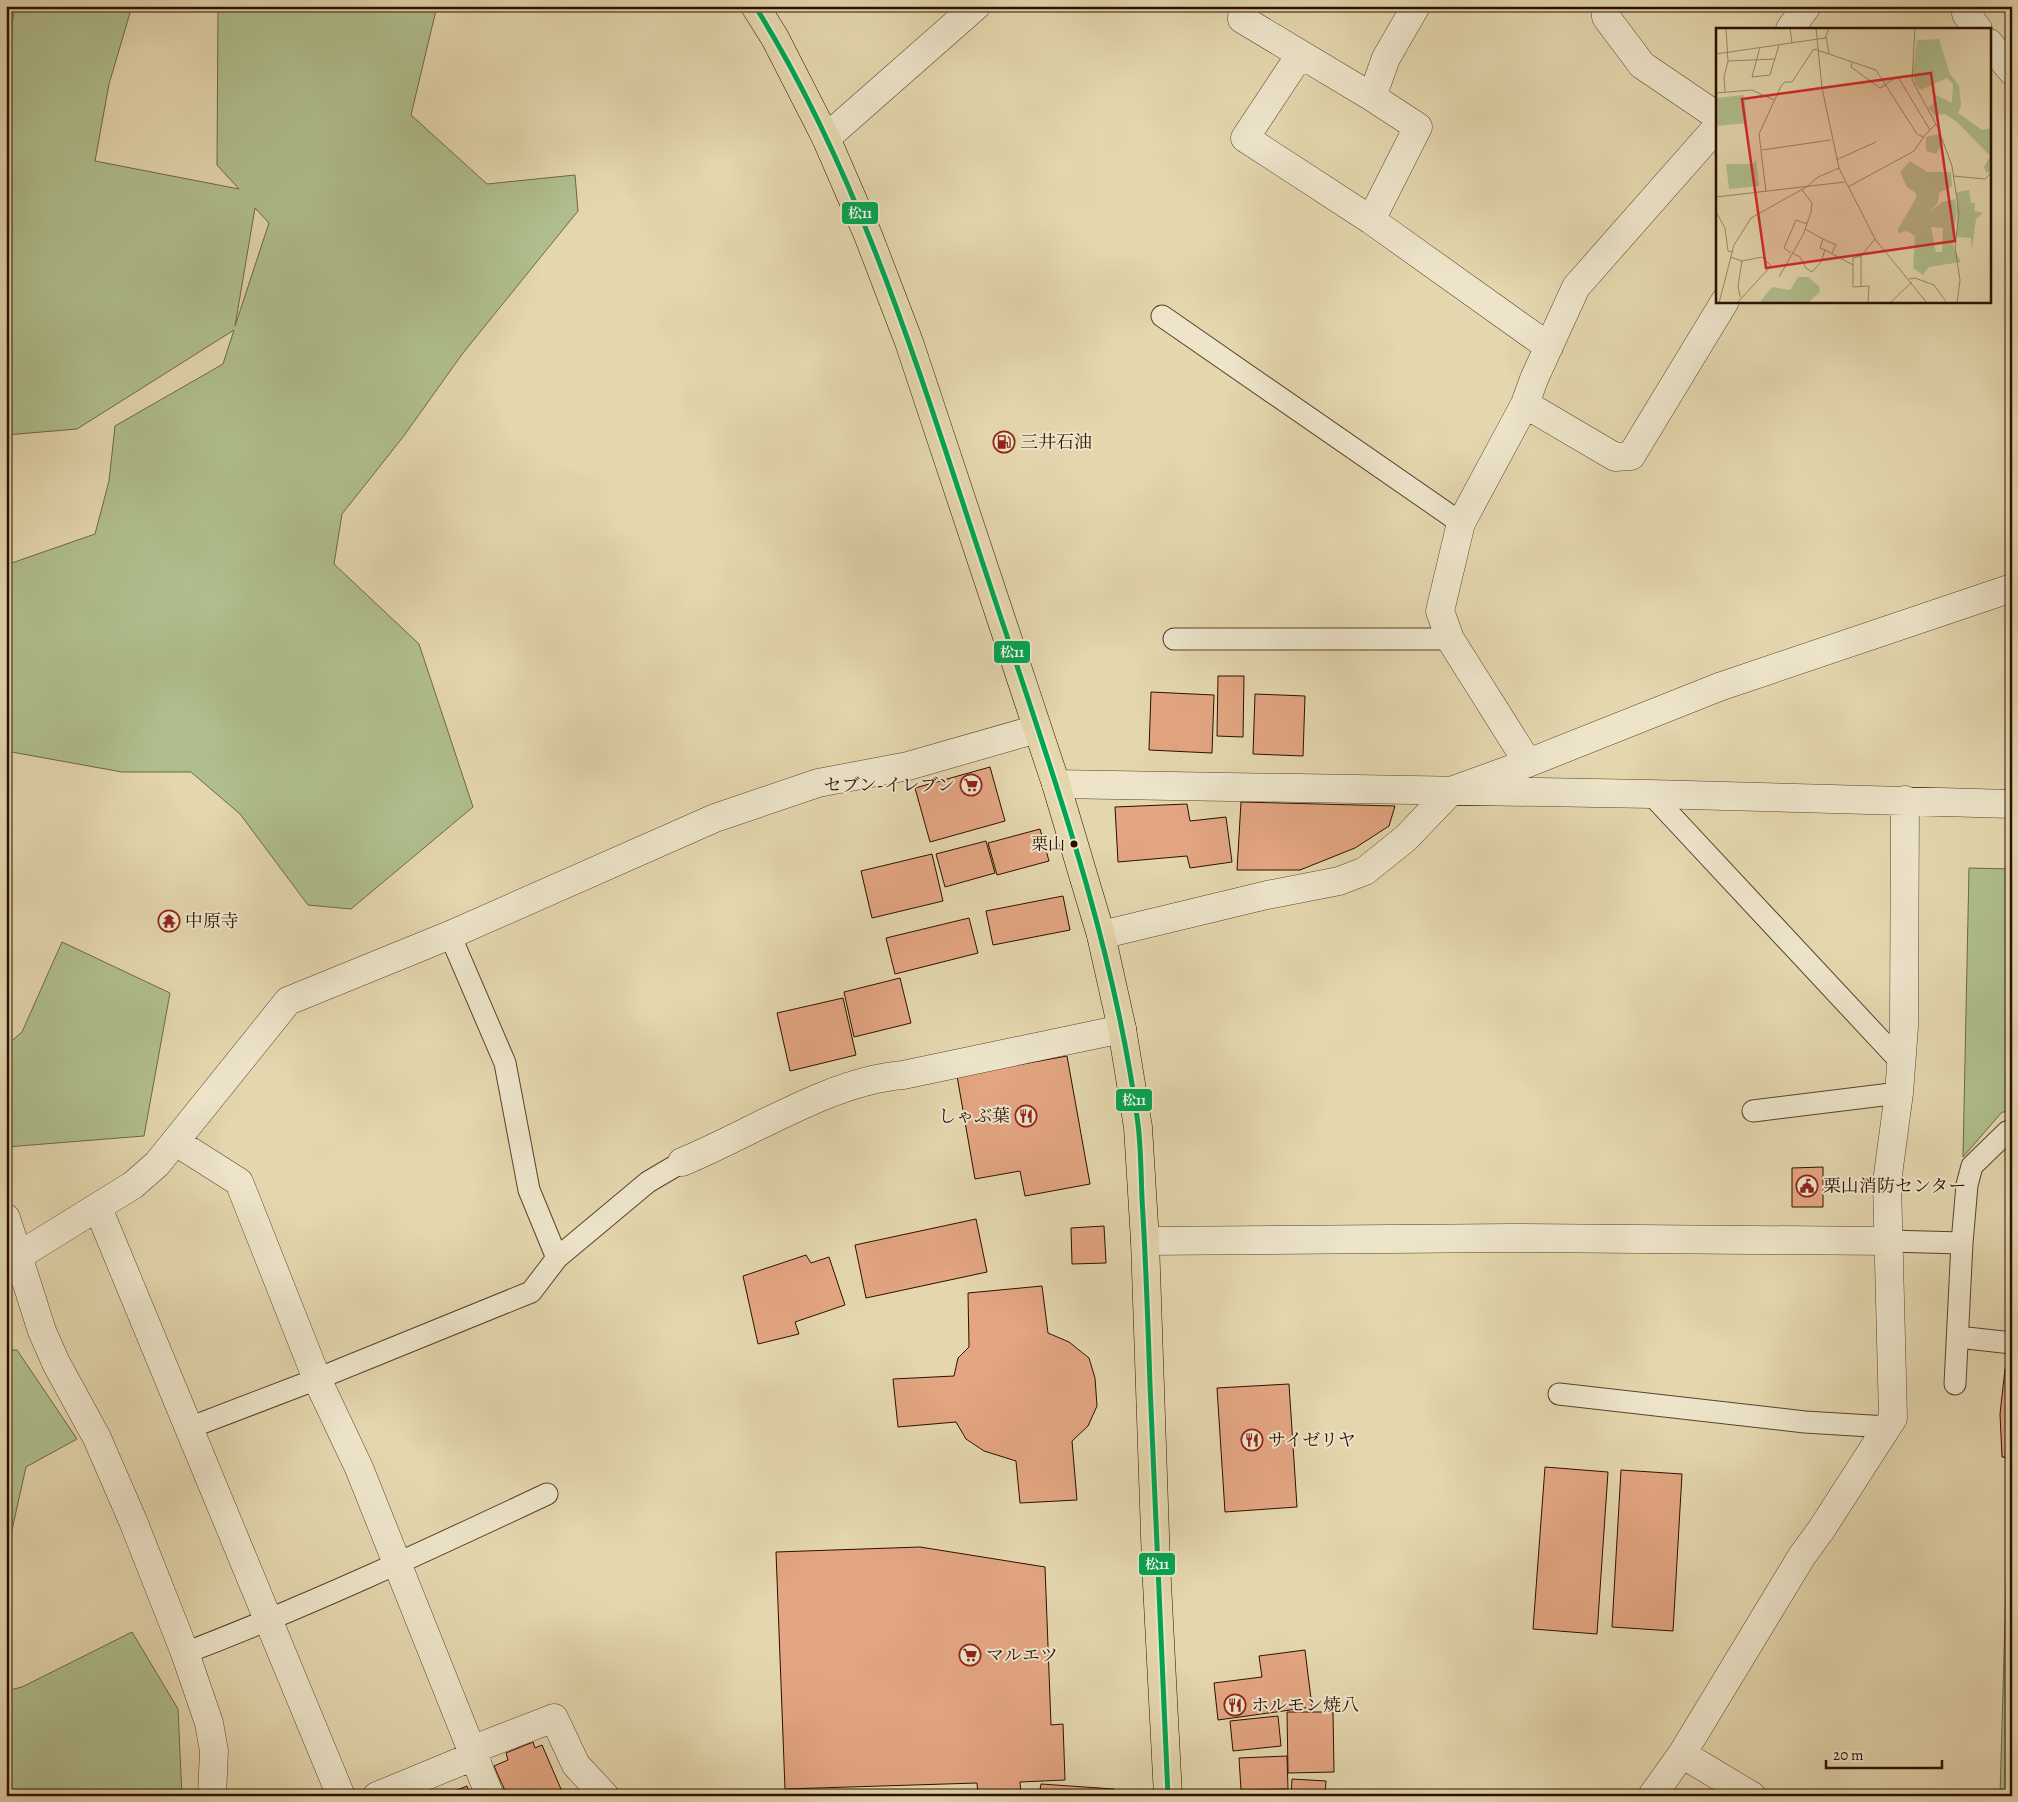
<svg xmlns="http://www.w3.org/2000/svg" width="2018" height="1802" viewBox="0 0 2018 1802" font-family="Alegreya,'Noto Serif JP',serif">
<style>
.green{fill:#b0be8d;stroke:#6e6746;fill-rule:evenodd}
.building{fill:#e3a582;stroke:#2b1000}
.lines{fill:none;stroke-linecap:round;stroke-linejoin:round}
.service-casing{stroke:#59422b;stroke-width:23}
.minor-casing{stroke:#59422b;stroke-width:29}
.primary-casing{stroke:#2b1000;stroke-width:29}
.service{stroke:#ede4ca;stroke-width:21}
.minor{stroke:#ede4ca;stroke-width:28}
.primary{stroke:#e4d6ad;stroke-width:28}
.bus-1-casing{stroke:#ede4ca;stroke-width:9}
.bus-1{stroke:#00a651;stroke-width:5}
.bus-dot{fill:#2b1000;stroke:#ede4ca;stroke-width:2}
.labels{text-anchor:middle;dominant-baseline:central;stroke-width:4;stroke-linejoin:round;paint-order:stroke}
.bus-label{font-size:17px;fill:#2b1000;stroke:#ede4ca;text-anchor:end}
.poi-label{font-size:18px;fill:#2b1000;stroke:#ede4ca;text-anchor:start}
.inset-road{fill:none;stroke:#9a8768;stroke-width:1}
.view{fill:#d62828;fill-opacity:0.15;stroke:#d62828;stroke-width:2.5}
.inset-edge{fill:none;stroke:#2b1000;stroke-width:2.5}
.line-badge{stroke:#ede4ca;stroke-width:2}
.badge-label{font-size:14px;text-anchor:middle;font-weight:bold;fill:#fff}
</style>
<rect width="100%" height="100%" fill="#e4d6ad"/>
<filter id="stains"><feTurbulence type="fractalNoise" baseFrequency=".004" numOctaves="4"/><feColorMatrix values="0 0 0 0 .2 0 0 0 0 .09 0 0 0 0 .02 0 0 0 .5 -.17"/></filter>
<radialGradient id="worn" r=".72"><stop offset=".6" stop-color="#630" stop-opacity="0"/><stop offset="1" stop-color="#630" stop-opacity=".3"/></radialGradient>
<!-- green -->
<path class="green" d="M15,6H132L109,84L95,161L239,189L217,165L218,6H437L411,115L487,184L575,175L578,211L463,353L403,437L342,514L334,564L419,644L473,807L351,909L308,905L240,814L191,772H122L6,751V565L95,534L109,481L115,426L223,364L234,330L77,429L6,435V64ZM255,208L269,223L235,326Z
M1969,868L2012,869V1112H2002L1963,1157Z
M62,942L170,993L144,1136L6,1147V1046L22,1032Z
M6,1350H17L77,1439L26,1467L6,1557Z
M2007,1550L2012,1551V1796H2000Z
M132,1632L178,1709L182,1796H6V1691L22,1687Z"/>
<!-- building -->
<path class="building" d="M1218,676H1244L1243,737L1217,736Z
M1151,692L1214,695L1212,753L1149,750Z
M1255,694L1305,696L1303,756L1253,754Z
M990,767L1005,821L930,842L915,788Z
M1241,802L1395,806L1389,826L1355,848L1300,870H1237Z
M1187,804L1190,821L1226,817L1232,862L1190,868L1187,856L1118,862L1115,807Z
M1040,829L1049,861L997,875L988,843Z
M986,841L995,873L945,887L936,854Z
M932,854L943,901L872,918L861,871Z
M1063,896L1070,930L993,945L986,911Z
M969,918L978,953L895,974L886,938Z
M900,978L911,1023L854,1037L844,992Z
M843,998L856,1055L790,1071L777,1013Z
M1067,1056L1090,1184L1025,1196L1020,1171L975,1179L957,1076Z
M1823,1167V1207H1792V1168Z
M976,1219L987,1272L866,1298L855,1245Z
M1104,1226L1106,1263L1072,1264L1071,1228Z
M806,1255L811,1263L829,1257L845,1305L795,1322L799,1334L758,1344L743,1276Z
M1042,1286L1048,1333L1069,1342L1089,1358L1095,1378L1097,1406L1088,1426L1072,1441L1077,1500L1020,1503L1016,1461L984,1451L966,1439L956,1422L898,1427L893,1379L954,1376L958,1358L969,1347L968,1293Z
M2005,1369L2012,1370V1458L2002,1457L2000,1414Z
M1289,1384L1297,1507L1225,1512L1217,1388Z
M1545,1467L1608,1472L1597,1634L1533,1629Z
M1621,1470L1682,1474L1673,1631L1612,1627Z
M920,1547L1045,1567L1051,1725L1063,1724L1065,1780L1020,1782L1021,1796H978L977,1783L785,1789L776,1552Z
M1305,1650L1312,1707L1218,1720L1214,1683L1262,1677L1259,1656Z
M1287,1712H1333L1334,1772L1288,1773Z
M1278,1716L1281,1746L1233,1751L1230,1721Z
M533,1742L535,1748L542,1745L564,1796H513L511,1791L506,1793L494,1766L508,1760L506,1753Z
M1287,1756L1288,1789L1241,1790L1239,1758Z
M1292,1779L1326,1781L1325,1796H1291Z
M1041,1784L1114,1789V1796H1039Z
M467,1786L470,1796H442Z"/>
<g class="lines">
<!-- service casing -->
<g class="service-casing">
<path id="service" d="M1162,316L1461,523
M1174,639H1450
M1651,794L1901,1062
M450,935L505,1063L529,1190L557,1258
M1753,1111L1899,1093
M1888,1241L1962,1243L1955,1384
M1962,1243L1967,1185L1972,1166L2007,1132L2012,1130
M1958,1337L2012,1343
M1559,1394L1805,1422L1887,1427
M189,1428L317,1379L531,1292L557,1258L648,1182L682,1162
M185,1653C308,1606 428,1550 547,1494"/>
</g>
<!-- minor casing -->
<g class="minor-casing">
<path id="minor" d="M1243,6L1242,19L1372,97
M1416,6L1386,58L1372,97L1418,127L1371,220L1549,347
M1605,6L1606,17L1642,65L1717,116
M1972,6L1966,14L1978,29
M1790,29L1807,6
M1989,43L2012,71
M1300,55L1245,138L1371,220
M826,138L976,6
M1525,404L1615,457L1631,456L1725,301
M1528,763L1450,639L1440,611L1461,523L1525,404L1534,379L1576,287L1717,127
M1056,784L1651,794L2012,804
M1101,935L1267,895L1339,881L1365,871L1406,838L1451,791L1528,763L1719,687L2012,588
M176,1142L239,1182L317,1379L359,1468L490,1796
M682,1162C751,1134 829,1081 903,1075L1122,1029
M98,1208L341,1796
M6,1218L42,1331L56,1363L97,1438L133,1521L185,1653L209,1723L214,1751L212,1796
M1145,1241L1511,1238L1888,1241
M20,1255L133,1185L157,1164L288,1001L450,935L715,818L818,783L908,766L1037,729
M471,1750L554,1718L576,1765L605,1796
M1682,1754L1752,1796
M377,1796L474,1756
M1652,1796L1682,1754L1802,1556L1821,1530L1893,1418L1887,1182L1899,1093L1904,1027L1905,800"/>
</g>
<!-- primary casing -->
<g class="primary-casing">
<path id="primary" d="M755,6L775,38L826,138L868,235L909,342L1056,784L1101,935L1122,1029L1138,1127L1145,1241L1156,1564L1168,1796"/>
</g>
<!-- service -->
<use href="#service" class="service"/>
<!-- minor -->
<use href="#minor" class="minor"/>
<!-- primary -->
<use href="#primary" class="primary"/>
<!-- bus-1 casing -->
<g class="bus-1-casing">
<path id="bus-1" d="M755,6C864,181 922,382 987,576C1046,755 1113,935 1138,1124C1141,1149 1141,1174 1142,1199C1146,1261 1148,1323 1150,1385C1155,1522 1161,1659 1168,1796"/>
</g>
<!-- bus-1 -->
<use href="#bus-1" class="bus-1"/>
</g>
<!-- icons -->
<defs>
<g id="fuel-ring" transform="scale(1.125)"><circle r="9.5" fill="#ede4ca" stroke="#8f2418" stroke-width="1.5"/><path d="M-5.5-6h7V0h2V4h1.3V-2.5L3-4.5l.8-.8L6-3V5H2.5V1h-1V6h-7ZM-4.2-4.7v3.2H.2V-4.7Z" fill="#8f2418"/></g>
<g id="supermarket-ring" transform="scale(1.125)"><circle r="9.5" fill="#ede4ca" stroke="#8f2418" stroke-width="1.5"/><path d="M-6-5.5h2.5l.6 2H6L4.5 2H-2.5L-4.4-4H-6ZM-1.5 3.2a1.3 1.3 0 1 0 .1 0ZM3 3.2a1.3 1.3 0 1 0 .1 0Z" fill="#8f2418"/></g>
<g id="temple-ring" transform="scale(1.125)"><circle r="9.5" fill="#ede4ca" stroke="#8f2418" stroke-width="1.5"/><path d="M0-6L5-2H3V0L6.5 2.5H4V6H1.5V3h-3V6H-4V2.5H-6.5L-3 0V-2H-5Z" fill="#8f2418"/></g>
<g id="restaurant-ring" transform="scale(1.125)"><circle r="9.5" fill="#ede4ca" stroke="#8f2418" stroke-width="1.5"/><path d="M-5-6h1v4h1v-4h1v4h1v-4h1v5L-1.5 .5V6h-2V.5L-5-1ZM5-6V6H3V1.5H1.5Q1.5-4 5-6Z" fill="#8f2418"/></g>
<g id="civic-ring" transform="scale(1.125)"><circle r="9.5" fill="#ede4ca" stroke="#8f2418" stroke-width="1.5"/><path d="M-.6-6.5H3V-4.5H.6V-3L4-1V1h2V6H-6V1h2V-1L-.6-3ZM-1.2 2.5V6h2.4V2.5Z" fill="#8f2418"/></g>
</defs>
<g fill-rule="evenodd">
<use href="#fuel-ring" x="1004" y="442"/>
<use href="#supermarket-ring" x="971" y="785"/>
<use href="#temple-ring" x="169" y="921"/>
<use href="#restaurant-ring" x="1026" y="1116"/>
<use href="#civic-ring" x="1807" y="1186"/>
<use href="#restaurant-ring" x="1252" y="1440"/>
<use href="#supermarket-ring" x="970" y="1655"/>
<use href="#restaurant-ring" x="1235" y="1705"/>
</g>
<!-- markers -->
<circle class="bus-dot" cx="1074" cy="844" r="4.5"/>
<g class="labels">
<!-- bus labels -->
<g class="bus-label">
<text x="1065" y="844">栗山</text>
</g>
<!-- poi labels -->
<g class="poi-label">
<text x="1020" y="442">三井石油</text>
<text x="955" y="785" text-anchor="end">セブン-イレブン</text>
<text x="185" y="921">中原寺</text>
<text x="1010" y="1116" text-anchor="end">しゃぶ葉</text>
<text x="1823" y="1186">栗山消防センター</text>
<text x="1268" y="1440">サイゼリヤ</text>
<text x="986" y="1655">マルエツ</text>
<text x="1251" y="1705">ホルモン焼八</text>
</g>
</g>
<!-- overview -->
<g transform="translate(1716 28)">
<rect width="275" height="275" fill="#e4d6ad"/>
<path d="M223,11L234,46L243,58L245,77L242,85L266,102L275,100V143L270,145L268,139L274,128L241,94L229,86L219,87L212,80L217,76L218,66L236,75L237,56L231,50L205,62L199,56L197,43L201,12ZM28,67L31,95L0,98V70ZM223,106L227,113L220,126L210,123V109ZM40,131L43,158L13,161L10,136H37ZM194,133L211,144H235L236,158L223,165L222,175L212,185L226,174L239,171L241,180L237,218L245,234L213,239L207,247L197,240L199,208L191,203L182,205V201L200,170V165L191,159L184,144ZM215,199L227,200L226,224H220ZM253,162L255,175H259L258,183L267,185L260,191L256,221L255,210L241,209V164ZM82,249H92L103,258L104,264L92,275H43L56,259L74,262Z" fill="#b0be8d" fill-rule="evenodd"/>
<path class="inset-road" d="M74,0L76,15M100,0L106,60L123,140L159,211L211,275M199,0L196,52L222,100L236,138L243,185L239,219L244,252L241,275M110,9L113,25M44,19L36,49L54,47L63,17M101,22L160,42L201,106L207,109M0,26L109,10L113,0M12,33L59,31M136,34L135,39L164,60L171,56M171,55L182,49L214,102M9,64L8,49L12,33L10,0M0,65L36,62L58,72M46,122L115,112M120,132L160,114M237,148L269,151L275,145M132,159L198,123L209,107L220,96M50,164L43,106L65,58L69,54H76L97,22L101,21M0,169L129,154M0,184L9,200L12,223L16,224M107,211L120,217L116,225M109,222L137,237M75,225L68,220L80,192L91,196M76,225L84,229L90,240L96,244L105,234L109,222L104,220L107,211L89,201M14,229L26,233L46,229L55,238L21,275M63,249L87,207L95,184L96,175L86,162M193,251L199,250L218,257L231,275M145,259V228M24,269L22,258L26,233M3,275L18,217L35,190L92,158L102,149L123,140M152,275L153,258L137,259V230L145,228L159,211M174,275L196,254"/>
<path class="view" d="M215,45L239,213L50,240L26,71Z"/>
<rect width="275" height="275" class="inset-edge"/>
</g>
<g class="line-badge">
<rect x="841" y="201" width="38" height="24" rx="5" fill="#00a651"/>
<rect x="993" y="640" width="38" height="24" rx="5" fill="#00a651"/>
<rect x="1115" y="1088" width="38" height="24" rx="5" fill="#00a651"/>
<rect x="1138" y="1552" width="38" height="24" rx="5" fill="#00a651"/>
</g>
<g class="badge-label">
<text x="860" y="218">松11</text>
<text x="1012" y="657">松11</text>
<text x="1134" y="1105">松11</text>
<text x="1157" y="1569">松11</text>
</g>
<!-- margin -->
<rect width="2018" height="1802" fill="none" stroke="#e4d6ad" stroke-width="25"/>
<rect x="8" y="8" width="2003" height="1787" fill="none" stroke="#2b1000" stroke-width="2.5"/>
<rect x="12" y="12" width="1993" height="1777" fill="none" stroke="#2b1000"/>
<!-- scale -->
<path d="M1826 1760v8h116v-8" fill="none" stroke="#2b1000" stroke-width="2.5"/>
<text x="1833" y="1760" font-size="15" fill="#2b1000" stroke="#ede4ca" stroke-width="4" paint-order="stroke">20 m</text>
<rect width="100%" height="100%" filter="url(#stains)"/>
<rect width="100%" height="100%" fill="url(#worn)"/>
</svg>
